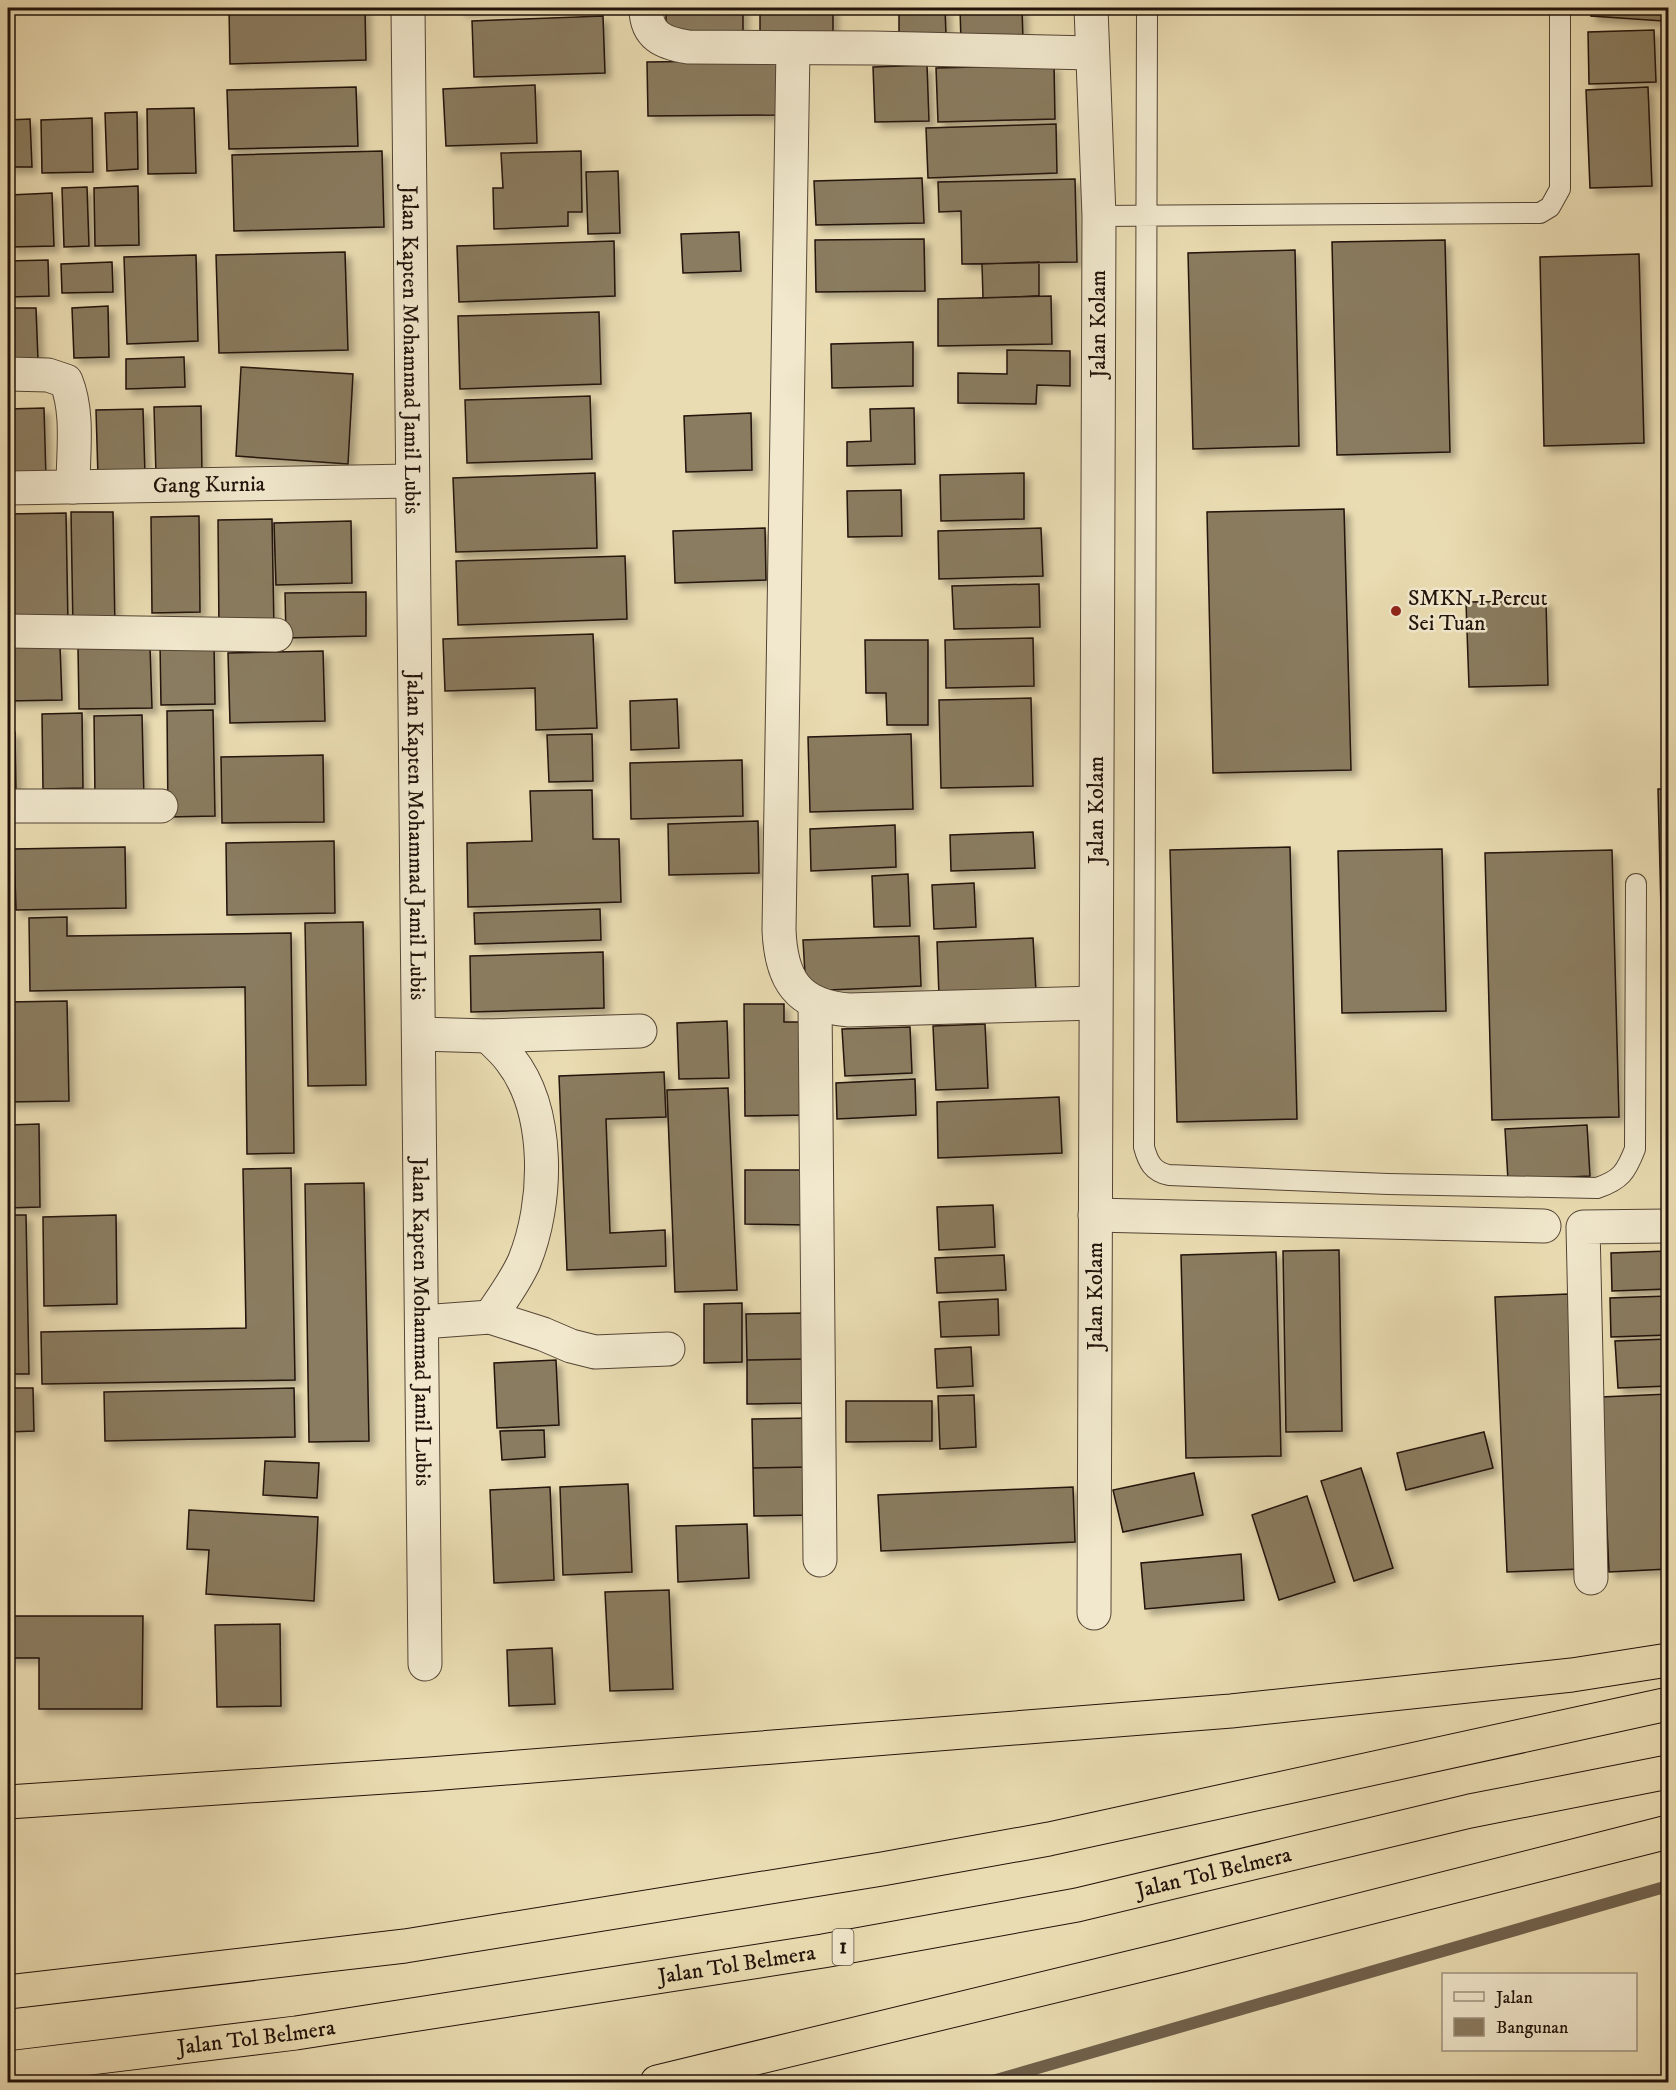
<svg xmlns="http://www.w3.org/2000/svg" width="1676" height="2090" viewBox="0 0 1676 2090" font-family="'IM FELL DW Pica',serif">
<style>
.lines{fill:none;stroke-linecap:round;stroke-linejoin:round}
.stream{stroke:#71624d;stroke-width:12}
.building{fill:#8a7b61;stroke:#21120a;stroke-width:1.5;filter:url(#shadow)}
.service-casing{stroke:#534434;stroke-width:22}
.minor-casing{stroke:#534434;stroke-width:35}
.motorway-casing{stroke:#21120a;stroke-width:35}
.service{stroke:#f1e8cd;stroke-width:20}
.minor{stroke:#f1e8cd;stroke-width:33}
.motorway{stroke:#eadcb2;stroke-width:33}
.poi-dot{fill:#8f2418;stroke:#f1e8cd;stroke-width:2}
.labels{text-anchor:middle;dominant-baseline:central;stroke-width:5;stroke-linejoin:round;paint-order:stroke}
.shield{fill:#f1e8cd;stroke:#5f5244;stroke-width:1.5}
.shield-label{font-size:21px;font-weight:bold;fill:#21120a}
.street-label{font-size:22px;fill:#21120a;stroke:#f1e8cd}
.poi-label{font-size:22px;fill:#21120a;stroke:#f1e8cd;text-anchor:start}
</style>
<defs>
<filter id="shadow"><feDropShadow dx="5.5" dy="5.5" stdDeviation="3" flood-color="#0004"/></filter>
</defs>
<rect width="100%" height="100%" fill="#eadcb2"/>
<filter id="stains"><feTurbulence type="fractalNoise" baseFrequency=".00333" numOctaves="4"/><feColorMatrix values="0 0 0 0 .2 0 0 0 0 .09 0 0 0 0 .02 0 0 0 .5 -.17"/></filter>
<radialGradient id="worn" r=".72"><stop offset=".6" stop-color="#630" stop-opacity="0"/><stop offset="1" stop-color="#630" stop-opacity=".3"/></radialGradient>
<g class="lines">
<!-- stream -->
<path class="stream" d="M989,2082L1668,1886"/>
</g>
<!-- building -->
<path class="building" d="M229,8H365L366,60L230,64Z
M460,8H572L460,11Z
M666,8H743V32H666Z
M760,8H833V35H760Z
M899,8H945L946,35L899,36Z
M960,8H1022L1023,40L961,42Z
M1592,8H1664L1663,21L1591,16Z
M603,16L605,73L474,77L472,21Z
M1654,30L1656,82L1589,84L1588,32Z
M782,60L783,115L648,116L647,62Z
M927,65L929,121L875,122L873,67Z
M1054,65L1055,119L938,122L936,68Z
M535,85L537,143L446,146L443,89Z
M356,87L358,146L229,149L227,90Z
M1648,87L1652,186L1590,188L1586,90Z
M194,108L196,173L148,174L147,109Z
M137,112L138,169L107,171L105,113Z
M92,118L93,172L42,173L41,120Z
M30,119L32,167H8V120Z
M1056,124L1057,173L928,178L926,128Z
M382,151L384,227L234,231L232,155Z
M581,151L582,212H568V226L494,229L493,188H503L501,153Z
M618,171L620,233L588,234L586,172Z
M922,178L924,223L816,225L814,181Z
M1075,179L1077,262L962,264L961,211L939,212L938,182Z
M138,186L139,245L95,246L94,188Z
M87,187L89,246L64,247L62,188Z
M52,193L54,246L11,247L10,195Z
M739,232L741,271L683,273L681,234Z
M924,239L925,291L816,292L815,240Z
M1445,240L1450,452L1337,455L1332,242Z
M614,241L615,296L459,302L457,246Z
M1295,250L1299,446L1193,449L1188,253Z
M345,252L348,350L219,353L216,255Z
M1639,254L1644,443L1544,446L1540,257Z
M196,255L198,341L127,344L124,257Z
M48,260L49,296L8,297V261Z
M112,262L113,292L62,293L61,264Z
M1039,262V296L983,298L982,264Z
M1051,296L1052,344L938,346V299Z
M108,306L109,357L74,358L72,308Z
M8,308H36L38,360L8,361Z
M599,312L601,384L460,389L458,316Z
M913,342V386L832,388L831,344Z
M1007,350L1070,351V386L1037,385L1036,404L958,403V373L1007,374Z
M184,357L185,387L126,389V359Z
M241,367L353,374L348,464L236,456Z
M590,396L592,459L467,463L465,400Z
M201,406L202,474L156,475L154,407Z
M44,408L46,479L8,480V409Z
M914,408L915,464L847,466V442L871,441L870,409Z
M143,409L145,475L98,477L96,410Z
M751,413L752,470L686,472L684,416Z
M595,473L597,548L456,552L453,478Z
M1024,473V519L941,521L940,475Z
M901,490L902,536L848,537L847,491Z
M1344,509L1351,770L1213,773L1207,512Z
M71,512H113L115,629L73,630Z
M66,513L68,625L8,626V514Z
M199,516L200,612L152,613L151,517Z
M272,519L274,630H219L218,520Z
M351,521L352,583L276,585L274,523Z
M765,528L766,580L675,583L673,531Z
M1041,528L1043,576L939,579L938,531Z
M625,556L627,619L458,625L456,561Z
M1039,584L1040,627L954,629L952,586Z
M366,592V636L286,638L285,593Z
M1546,601L1548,685L1469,687L1466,602Z
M593,634L597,728L536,730L535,688L445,691L443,639Z
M1033,638L1034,686L946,688L945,640Z
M865,640H928V725H887L886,693H866Z
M214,643L215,704L161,705L160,644Z
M8,646H60L62,700L8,701Z
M150,647L152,708L79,709L78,648Z
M323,651L325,721L230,723L228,653Z
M1031,698L1033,786L941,788L939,700Z
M677,699L679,748L631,750L630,701Z
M213,710L215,816L168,817L167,711Z
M82,713L83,788L43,789L42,714Z
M142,715L144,799H95L94,716Z
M8,732H15L16,796H8Z
M592,734L593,781L549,782L547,735Z
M911,734L913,809L810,812L808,737Z
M323,755L324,822L222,823L221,757Z
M742,760L743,816L631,819L630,763Z
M1658,789H1668V1110H1666Z
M592,790L593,839H619L621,902L468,907L467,843L532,841L530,791Z
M758,821L759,873L669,875L668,824Z
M895,825L896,867L811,871L810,829Z
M1033,832L1035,868L951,871L950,835Z
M334,841L335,913L227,915L226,843Z
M125,847L126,908L16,910L14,849Z
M1290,847L1297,1119L1177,1122L1170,850Z
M1442,849L1446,1011L1342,1013L1338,851Z
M1612,850L1619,1117L1492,1120L1485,853Z
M908,874L910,926L874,927L872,876Z
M974,883L976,927L934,929L932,885Z
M600,909L601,940L475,944L474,913Z
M67,917V936L291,933L294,1153L247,1154L245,987L30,991L29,918Z
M363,922L366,1085L308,1086L305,923Z
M919,936L921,986L806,991L803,940Z
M1033,938L1036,992L939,996L937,942Z
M603,952L604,1008L471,1012L470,956Z
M67,1001L69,1101L8,1102V1002Z
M744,1004H784V1022H809V1115L745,1116Z
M727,1021L729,1078L679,1079L677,1023Z
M985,1024L988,1088L936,1090L933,1026Z
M910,1027L912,1073L845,1076L842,1029Z
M664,1072L666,1117L606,1119L610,1233L665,1230L666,1266L567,1270L559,1076Z
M915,1079L916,1115L837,1119L836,1083Z
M728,1088L737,1290L675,1292L667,1090Z
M1059,1097L1062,1153L938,1158L937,1102Z
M39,1124L40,1207L8,1208V1125Z
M1587,1125L1590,1176L1508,1180L1505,1129Z
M291,1168L295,1380L42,1384L41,1332L246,1328L243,1169Z
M745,1170H808V1225L745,1224Z
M364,1183L369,1441L309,1442L305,1184Z
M993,1205L995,1247L939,1250L937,1207Z
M8,1215H26L29,1374H8Z
M116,1215L117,1304L44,1306L43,1217Z
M1339,1250L1342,1431L1286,1432L1283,1251Z
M1668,1251V1289L1612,1291L1611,1253Z
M1276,1252L1281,1456L1186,1458L1181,1255Z
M1004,1255L1006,1290L937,1293L935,1258Z
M1568,1294L1580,1569L1507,1572L1495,1297Z
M1668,1296V1335L1611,1337L1610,1298Z
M998,1299L999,1335L941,1337L939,1302Z
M742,1303V1362L704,1363V1304Z
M805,1313L806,1359L747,1360L746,1314Z
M1668,1339V1386L1618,1388L1615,1341Z
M971,1347L973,1386L937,1388L935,1349Z
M806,1359L807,1403L747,1404V1360Z
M556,1360L559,1425L497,1428L494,1363Z
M8,1388H33L34,1431L8,1432Z
M294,1388L295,1437L105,1441L104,1392Z
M1668,1394V1569L1609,1572L1601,1397Z
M974,1395L976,1447L940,1449L938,1396Z
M846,1401H932V1441L846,1442Z
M810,1418L811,1467L753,1468L752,1419Z
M544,1430L545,1457L502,1460L500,1431Z
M1484,1432L1493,1468L1406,1490L1397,1453Z
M265,1461L319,1463L317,1498L263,1495Z
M811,1467L812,1515L754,1516L753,1468Z
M1361,1468L1393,1568L1354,1581L1321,1481Z
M1194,1473L1203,1515L1123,1532L1113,1490Z
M628,1484L632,1572L563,1575L560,1487Z
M550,1487L554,1580L494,1583L490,1490Z
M1073,1487L1075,1542L881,1551L878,1495Z
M1307,1496L1335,1582L1279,1600L1252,1515Z
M189,1510L318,1517L314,1601L206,1594L209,1550L187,1549Z
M747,1524L749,1578L678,1582L676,1526Z
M1241,1554L1244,1600L1145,1609L1141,1563Z
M669,1590L673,1689L610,1691L605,1592Z
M8,1616H143L142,1709H39V1658H8Z
M280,1624L281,1706L217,1707L215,1625Z
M552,1648L555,1704L509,1706L507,1650Z"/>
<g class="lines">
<!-- service casing -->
<g class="service-casing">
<path id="service" d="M1147,8L1144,1147C1148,1162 1153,1172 1169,1175L1388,1184L1597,1188C1621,1180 1626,1172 1635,1149L1636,884
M1099,216L1540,213L1550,207L1560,189V8"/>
</g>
<!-- minor casing -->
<g class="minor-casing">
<g id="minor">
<path id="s1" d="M408,8C412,560 420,1112 425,1664"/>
<path d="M646,8C646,36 663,43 688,47L873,48L1092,53"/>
<path d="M1091,8L1099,216L1094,1613"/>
<path d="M793,48L779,930C781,979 797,1006 849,1010L1095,1003"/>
<path d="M8,374L48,375L66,381C79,413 73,452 73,487"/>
<path id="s2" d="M8,488L411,481"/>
<path d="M8,631L276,635"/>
<path d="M8,806H161"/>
<path d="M815,1002L820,1560"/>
<path d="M419,1034L488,1036L640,1031"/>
<path d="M488,1036C495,1043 504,1051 510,1059C551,1111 548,1204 524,1262C515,1282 502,1299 490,1317"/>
<path d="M1095,1215L1544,1226"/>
<path d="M422,1322L490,1317L543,1334L571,1346L595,1352L668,1349"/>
<path d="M1591,1578L1583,1227L1668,1226"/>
</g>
</g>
<!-- motorway casing -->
<g class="motorway-casing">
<g id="motorway">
<path d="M8,1802L430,1774L1231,1711L1572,1675L1668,1660"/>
<path d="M8,1992L405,1946L882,1869L1049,1839L1668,1704"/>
<path id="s3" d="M8,2068L296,2033L823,1951L1077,1905L1470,1811L1668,1772"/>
<path d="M657,2082L1178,1956L1668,1832"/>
</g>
</g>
<!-- service -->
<use href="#service" class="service"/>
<!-- minor -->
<use href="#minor" class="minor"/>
<!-- motorway -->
<use href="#motorway" class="motorway"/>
</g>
<!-- markers -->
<circle class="poi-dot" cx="1396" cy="611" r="6"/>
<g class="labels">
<!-- shield labels -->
<rect class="shield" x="832.5" y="1929" width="21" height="36" rx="4.5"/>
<g class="shield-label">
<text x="843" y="1947">1</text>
</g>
<!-- street labels -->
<g class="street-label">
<text transform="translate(1098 324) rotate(-90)">Jalan Kolam</text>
<text stroke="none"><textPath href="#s1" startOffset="342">Jalan Kapten Mohammad Jamil Lubis</textPath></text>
<text stroke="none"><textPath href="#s2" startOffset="201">Gang Kurnia</textPath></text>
<text transform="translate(1096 810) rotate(-90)">Jalan Kolam</text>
<text stroke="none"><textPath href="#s1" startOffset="828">Jalan Kapten Mohammad Jamil Lubis</textPath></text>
<text transform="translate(1095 1296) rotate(-90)">Jalan Kolam</text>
<text stroke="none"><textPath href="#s1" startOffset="1314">Jalan Kapten Mohammad Jamil Lubis</textPath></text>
<text stroke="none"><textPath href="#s3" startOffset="1222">Jalan Tol Belmera</textPath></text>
<text stroke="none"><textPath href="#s3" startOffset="736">Jalan Tol Belmera</textPath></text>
<text stroke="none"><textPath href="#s3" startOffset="250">Jalan Tol Belmera</textPath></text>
</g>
<!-- poi labels -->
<g class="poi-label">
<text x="1408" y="598">SMKN 1 Percut<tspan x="1408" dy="25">Sei Tuan</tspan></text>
</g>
</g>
<!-- margin -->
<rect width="1676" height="2090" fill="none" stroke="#eadcb2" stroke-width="30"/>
<rect x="9" y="9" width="1658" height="2072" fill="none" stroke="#21120a" stroke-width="3"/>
<rect x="15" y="15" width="1646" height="2060" fill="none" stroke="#21120a" stroke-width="1.5"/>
<!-- legend -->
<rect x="1442" y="1973" width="195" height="78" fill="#f1e8cd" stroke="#9e927f" stroke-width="1.5"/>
<rect x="1454" y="1992" width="30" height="9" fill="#f1e8cd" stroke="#9e927f" stroke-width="1.5"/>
<text x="1496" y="2003" font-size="18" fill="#21120a">Jalan</text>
<rect x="1454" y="2018" width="30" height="18" fill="#8a7b61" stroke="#9e927f" stroke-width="1.5"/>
<text x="1496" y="2033" font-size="18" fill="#21120a">Bangunan</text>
<rect width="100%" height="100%" filter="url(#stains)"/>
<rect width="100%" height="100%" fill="url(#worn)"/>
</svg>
